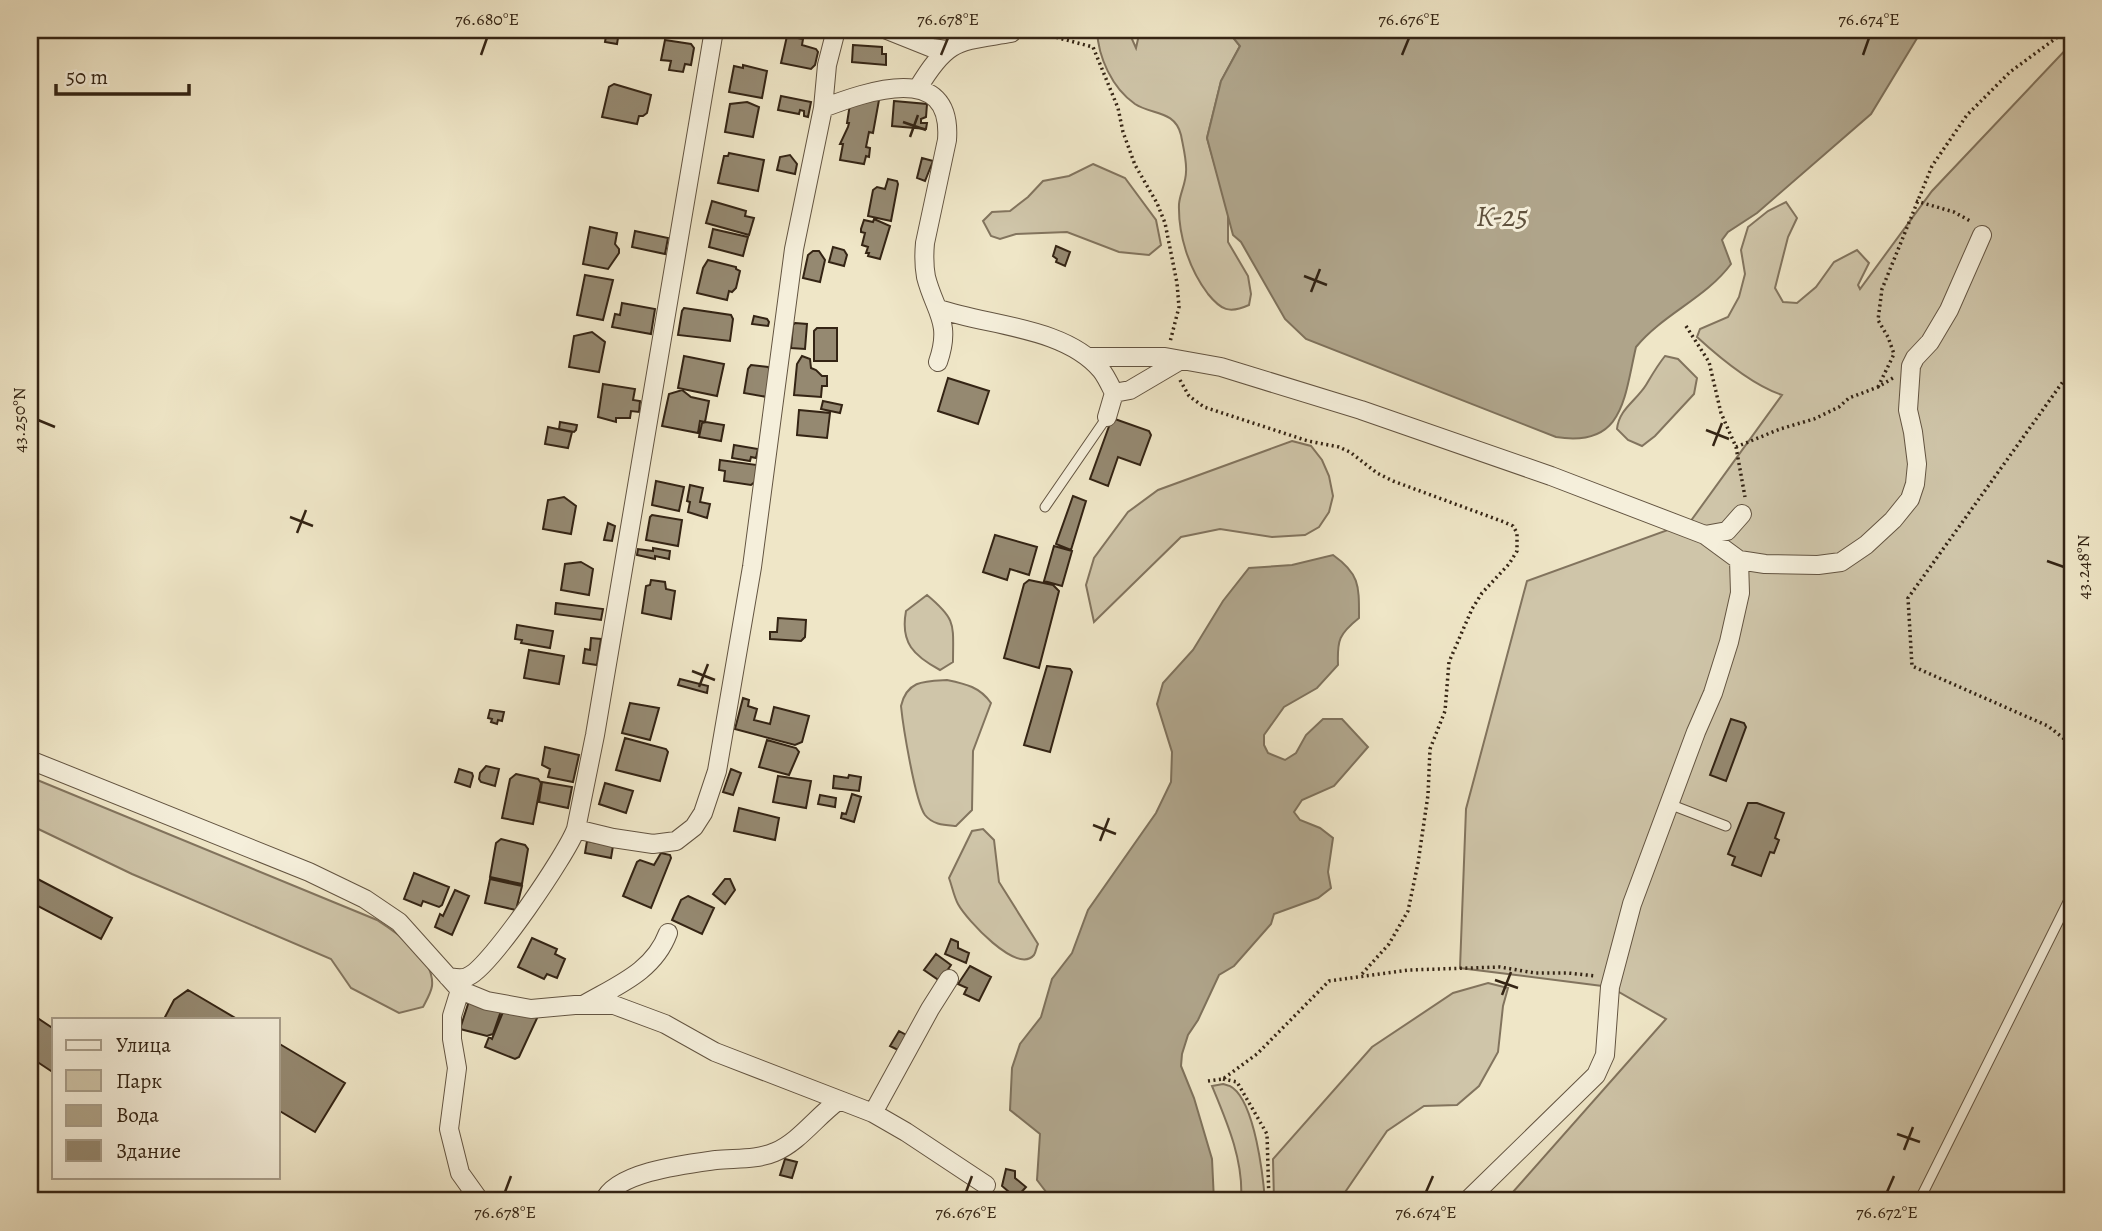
<svg xmlns="http://www.w3.org/2000/svg" width="2102" height="1231" viewBox="0 0 2102 1231" font-family="Alegreya,serif">
<style>
.green{fill:#cfc5a9;stroke:#82745e;stroke-width:2}
.water{fill:#afa48a;stroke:#7e715b;stroke-width:2}
.building{fill:#958971;stroke:#342414;stroke-width:2}
.lines{fill:none;stroke-linecap:round;stroke-linejoin:round}
.service-casing{stroke:#635441;stroke-width:11}
.minor-casing{stroke:#635441;stroke-width:20}
.path{stroke:#342414;stroke-width:3.5;stroke-dasharray:2 3.5;stroke-linecap:butt}
.service{stroke:#f5efdb;stroke-width:9}
.minor{stroke:#f5efdb;stroke-width:18}
.ticks{fill:none;stroke:#342414;stroke-width:2.5}
.labels{text-anchor:middle;dominant-baseline:central;stroke-width:6;stroke-linejoin:round;paint-order:stroke}
.water-label{font-size:30px;font-style:italic;fill:#5f513d;stroke:#f5efdb}
.neatline{fill:none;stroke:#342414;stroke-width:2.5}
.ticks-label{font-size:18px;text-anchor:middle;fill:#342414}
</style>
<rect width="100%" height="100%" fill="#efe6c7"/>
<filter id="stains"><feTurbulence type="fractalNoise" baseFrequency=".00286" numOctaves="4"/><feColorMatrix values="0 0 0 0 .2 0 0 0 0 .09 0 0 0 0 .02 0 0 0 .5 -.17"/></filter>
<radialGradient id="worn" r=".72"><stop offset=".6" stop-color="#630" stop-opacity="0"/><stop offset="1" stop-color="#630" stop-opacity=".3"/></radialGradient>
<!-- green -->
<path class="green" d="M1097,30H1128L1136,48L1140,30H1232L1231,35L1240,46L1221,81L1207,138L1228,211V242L1248,276L1251,294L1249,305C1229,314 1221,310 1208,294C1189,269 1178,235 1179,204C1180,193 1186,183 1186,172C1187,161 1183,146 1181,135C1175,110 1152,115 1135,104C1112,88 1098,57 1097,30Z
M2072,43V1201H1505L1666,1019L1610,987L1460,968L1466,809L1527,581L1690,522L1782,395C1752,385 1721,359 1697,337L1700,329L1728,317L1739,297L1745,274L1741,250L1748,227L1768,211L1786,202L1797,218L1788,237L1775,288L1783,302L1797,303L1816,287L1834,262L1857,250L1869,263L1858,285L1860,289L1932,191Z
M1093,164L1125,178L1156,220L1161,245L1149,255L1119,252L1067,232L1016,234L1000,239L991,236L983,221L992,212L1010,211L1028,197L1043,181L1069,176Z
M1665,356L1678,359L1697,378L1694,394L1655,436L1642,446L1628,440L1617,429C1619,409 1636,401 1646,385C1652,375 1657,366 1665,356Z
M1292,441L1311,446L1322,460L1329,476L1333,496L1329,512L1319,527L1305,535L1272,537L1220,529L1181,537L1094,622L1086,585L1094,558L1128,512L1158,490Z
M927,595C957,620 953,624 953,662L940,670C914,656 900,643 906,611Z
M947,680C966,684 980,687 991,703L973,751L972,810L956,826C945,825 933,825 925,815C915,801 903,726 901,706C907,680 925,681 947,680Z
M30,777L377,920C397,933 435,958 432,986C431,993 426,1001 423,1007L399,1013L351,988L331,959L132,874L30,825Z
M983,829L994,840L999,882L1038,944C1036,948 1036,952 1034,955C1017,975 966,919 958,904C954,897 952,886 949,878L972,831Z
M1488,983L1508,988L1503,1006L1498,1052L1479,1086L1457,1105L1424,1106L1387,1131L1339,1201H1274L1273,1159L1372,1047L1453,993Z
M1223,1084C1226,1085 1230,1085 1233,1088C1255,1105 1263,1175 1265,1201H1241C1244,1161 1227,1122 1212,1086Z"/>
<!-- water -->
<path class="water" d="M1232,30H1922L1871,114L1757,213L1728,232L1722,240L1731,264C1706,298 1663,314 1636,347C1624,398 1624,448 1556,437L1306,339L1285,319L1241,242L1233,235L1207,138L1221,81L1240,46L1231,35Z
M1333,555C1360,574 1359,586 1359,618C1339,634 1337,640 1338,665L1317,688L1284,707L1264,735V745L1268,753L1285,760L1296,753L1306,735L1323,719H1342L1368,747L1334,786L1302,800L1294,812L1300,820L1320,828L1333,838L1328,872L1331,888L1318,898L1274,914L1271,924L1234,966L1219,975L1198,1020L1188,1035L1182,1054L1181,1066L1194,1098L1212,1159L1214,1201H1053L1037,1180L1040,1134L1010,1110L1012,1068L1020,1044L1041,1017L1052,979L1072,953L1088,910L1156,813L1171,782L1172,752L1157,704L1163,683L1193,650L1223,601L1249,568L1292,565Z"/>
<!-- building -->
<path class="building" d="M607,30H618L619,32L617,44L605,42Z
M787,36L803,39L802,45L816,49L818,52L815,65L811,69L781,63Z
M665,40L691,44L694,48L691,65L685,64L683,72L669,70L671,61L661,60Z
M853,45L882,47V54H886V65L852,62Z
M743,65L767,71L762,98L729,92L734,66L743,68Z
M614,84L651,95L647,113L643,116H639L637,124L602,117L609,87Z
M781,96L811,102L808,117L804,116V111L800,110L799,114L778,110Z
M877,97L879,100L873,133L869,132L866,147L870,148L869,157L866,156L864,164L840,160L843,144H840L848,127L849,123H847L850,104Z
M894,101L927,104L926,117L921,119V123H927L926,129L892,126Z
M747,102L759,107L753,137L725,132L730,104Z
M729,153L764,160L758,191L718,183L724,156H728Z
M790,155L797,164L795,174L777,170L780,157Z
M922,158L933,161L925,181L917,178Z
M888,179L897,181L898,184L891,221L868,216L873,190L877,187L885,189Z
M712,201L746,211L745,216L754,218L749,235L706,223Z
M874,219L890,226L880,259L868,256L869,253H866L868,247L862,245L865,233L861,232V229L864,220L873,222Z
M590,227L617,233L615,244L619,249V253L608,269L583,264Z
M713,229L748,237L743,256L709,247Z
M635,231L668,238L665,254L632,247Z
M1056,246L1070,252L1065,266L1056,262L1057,259L1053,256Z
M833,247L844,250L847,255L844,266L829,262Z
M813,251H819L825,260L820,282L803,278L808,255Z
M708,260L736,267V269L740,271L736,288L732,292L729,291L727,300L697,293L703,268Z
M585,275L613,280L603,320L577,315Z
M622,303L655,309L651,334L612,327L615,314L620,315Z
M684,308L731,315L733,319L730,341L678,335L682,311Z
M754,316L767,319L769,322L768,326L752,324Z
M795,323L807,324L805,349L791,348L793,325Z
M817,328H837V361H814V331Z
M592,332L605,342L599,372L569,367L574,336Z
M684,356L724,364L717,396L678,388Z
M802,356L810,359L811,368L816,370L822,376H827V386H822L821,397L794,395L797,364Z
M751,365L768,367L772,373L767,397L744,393L748,369Z
M948,378L989,391L978,424L938,411Z
M603,384L635,389L633,400L640,401L639,412L631,411L630,418H616V422L598,417Z
M682,390L691,397L709,401L705,422L700,421L698,433L662,426L669,394Z
M823,401L842,405L840,413L821,409Z
M799,410L830,413L827,438L797,435Z
M1112,418L1149,431L1151,435L1140,465L1118,457L1108,486L1090,479Z
M560,422L577,425L576,430L574,432L559,429Z
M706,422L724,425L721,441L699,437L702,423Z
M548,427L572,432L568,448L545,444Z
M734,445L758,449L756,458L751,457L750,461L732,458Z
M720,460L757,465V480L751,485L724,481L725,471L719,470Z
M656,481L684,487L679,511L652,505Z
M690,485L703,488L700,502L710,504L707,518L688,512L690,502L687,501Z
M1073,496L1086,501L1071,550L1056,544Z
M564,497L576,506L571,534L543,529L548,500Z
M652,515L682,520L678,546L646,540L650,517Z
M608,523L615,526L612,541L604,540Z
M995,535L1037,547L1029,575L1010,569L1007,580L983,572Z
M1054,546L1072,551L1062,586L1044,581Z
M653,548L670,551L669,559L655,556V559L637,555L638,549L653,551Z
M581,562L593,569L589,595L561,590L565,564Z
M651,580L665,582L666,589L675,591L671,619L642,613L646,586L650,585Z
M1029,580L1053,585L1059,591L1039,668L1004,658L1024,584Z
M556,603L603,609L601,620L555,614Z
M778,618L806,620L805,637L801,641L770,639V632H777Z
M517,625L553,631L550,648L521,643L522,640L515,639Z
M591,638L601,639L597,665L583,663L585,649L590,650Z
M529,650L564,656L559,684L524,678Z
M1047,666L1070,669L1072,672L1050,752L1024,745Z
M680,679L708,686L707,693L678,685Z
M743,698L749,700L748,706L757,709L754,720L770,724L774,707L809,716L802,742L795,745L735,729Z
M630,703L659,708L650,740L622,733Z
M490,710L504,712L502,721L498,720L497,724L491,722L492,719L488,718Z
M1731,719L1744,723L1746,727L1726,781L1710,775Z
M625,738L666,749L668,752L660,781L616,770Z
M767,740L796,748L799,752L789,775L759,767Z
M545,747L579,755L573,782L548,777L550,769L542,765Z
M486,766L499,769L495,786L481,782L479,779L480,773Z
M459,769L472,773L473,776L470,787L455,782Z
M731,769L741,773L733,795L723,792Z
M516,774L538,779L541,783L533,824L502,818L510,779Z
M849,775L861,777L859,791L833,788L834,776L848,778Z
M778,776L811,781L806,808L773,802Z
M542,782L572,787L568,808L539,802Z
M605,783L633,791L626,813L599,804Z
M852,794L861,797L854,822L841,818L842,813L846,814Z
M820,795L836,798L835,807L818,804Z
M1748,803H1757L1784,813L1775,838L1779,840L1774,853L1770,852L1761,876L1732,865L1735,857L1728,854Z
M739,808L779,818L775,840L734,831Z
M501,839L525,845L528,849L522,884L490,877L496,843Z
M587,841L613,846L611,858L585,853Z
M661,853L670,855L671,858L651,908L623,896L637,862L640,860L654,865Z
M414,873L449,887L442,905L439,907L423,901L421,906L404,899Z
M30,875L112,918L101,939L30,902Z
M490,879L522,886L516,910L485,903Z
M725,879H730L735,890L725,904L713,894Z
M455,890L469,896L452,935L435,927L440,914L443,916Z
M688,896L714,908L702,934L672,920L681,900Z
M532,938L557,949L555,954L565,959L557,978L547,974L544,979L518,967Z
M951,939L958,942V948L969,953L966,963L945,954Z
M936,954L951,965L940,981L924,970Z
M970,966L991,977L979,1001L964,994L967,988L958,984Z
M188,990L237,1019H164L174,1000Z
M469,1001L501,1011L493,1034L487,1036L460,1029Z
M503,1012L538,1016L519,1057L515,1059L485,1047L489,1037L492,1039Z
M30,1013L54,1029V1073L30,1057Z
M899,1031L908,1036L900,1051L890,1046Z
M278,1043L345,1083L315,1132L278,1110Z
M785,1159L797,1162L792,1178L780,1175Z
M1006,1169L1015,1171V1178L1026,1187L1016,1198L1002,1186Z"/>
<g class="lines">
<!-- service casing -->
<g class="service-casing">
<path id="service" d="M1045,507L1107,417
M1669,804L1726,826
M1919,1201L2072,894"/>
</g>
<!-- minor casing -->
<g class="minor-casing">
<path id="minor" d="M887,30L932,48L946,50
M918,88C948,38 958,42 1011,33L1012,30
M823,108C866,92 953,60 947,140L925,243C924,254 924,266 926,277C935,312 952,322 938,362
M939,309C989,326 1065,327 1101,370C1106,376 1110,385 1114,393L1107,417
M1087,357H1165L1221,367L1361,410L1551,476L1705,535L1739,560L1765,564L1818,565L1841,562L1866,545L1893,520L1910,499L1915,484L1917,464L1913,432L1908,410L1911,366L1915,358L1930,342L1949,310L1982,235
M1114,393L1130,390L1181,360
M1705,535L1727,531L1742,514
M30,760L309,872L365,899L399,922L460,990L487,1001L531,1009L575,1005H614L665,1024L715,1052L873,1113L906,1132L986,1185
M576,829L613,838L653,844L676,841L694,827L703,813L717,771L752,567L794,249L823,108L827,65L836,30
M448,977C455,978 463,980 469,976C491,966 567,854 576,829L595,735L714,30
M460,990L452,1016V1039L457,1068L449,1129L460,1173L480,1201
M585,1004C618,985 654,971 668,933
M873,1113L930,1009L949,979
M604,1201C615,1172 687,1164 716,1160C735,1158 757,1160 775,1152C799,1142 817,1116 838,1101
M1467,1201L1596,1075L1605,1055L1610,987L1632,904L1696,732L1713,693L1729,642L1740,593L1739,560"/>
</g>
<!-- path -->
<path class="path" d="M1029,34L1051,36L1093,47L1118,108L1123,132L1135,165L1157,203L1165,223L1177,283L1179,307L1170,342
M1916,201L1954,212L1972,222
M1686,326L1709,362L1721,413L1736,447L1745,497
M2072,369L1908,598L1912,666L2048,726L2072,745
M1180,380L1189,396L1204,407L1308,441L1339,447L1350,452L1377,473L1393,481L1504,522L1513,526L1517,533V551L1509,564L1482,593L1472,609L1449,662L1445,711L1430,749L1428,795L1418,863L1408,911L1389,944L1361,975
M1878,387L1894,354L1888,337L1878,320L1882,289L1932,166L1967,115L2010,72L2067,30
M1736,447L1780,429L1814,419L1839,407L1849,398L1878,387L1893,378
M1223,1079L1237,1082L1267,1134L1269,1201
M1208,1081L1223,1079L1257,1054L1329,981L1409,970L1500,967L1535,973H1568L1596,976"/>
<!-- service -->
<use href="#service" class="service"/>
<!-- minor -->
<use href="#minor" class="minor"/>
</g>
<!-- ticks -->
<path class="ticks" d="M481,55L487,38M941,55L948,38M1402,55L1409,38M1863,55L1869,38M903,122L926,130M910,137L918,115M1304,276L1327,285M1311,292L1320,269M38,420L55,427M1706,430L1729,439M1713,446L1722,423M290,517L313,526M297,533L306,510M2047,561L2064,567M692,671L715,680M699,687L708,664M1093,825L1116,834M1100,841L1109,818M1495,980L1518,988M1502,995L1511,972M1897,1134L1920,1142M1904,1150L1913,1127M505,1192L511,1176M966,1192L972,1176M1426,1192L1433,1176M1887,1192L1894,1176"/>
<g class="labels">
<!-- water labels -->
<g class="water-label">
<text x="1502" y="216">К-25</text>
</g>
</g>
<!-- margin -->
<rect width="2102" height="1231" fill="none" stroke="#efe6c7" stroke-width="77"/>
<!-- legend -->
<rect x="52" y="1018" width="228" height="161" fill="#f5efdb" stroke="#a89e8b" stroke-width="2"/>
<rect x="66" y="1040" width="35" height="10" fill="#f5efdb" stroke="#a89e8b" stroke-width="2"/>
<text x="116" y="1052" font-size="21" fill="#342414">Улица</text>
<rect x="66" y="1070" width="35" height="21" fill="#cfc5a9" stroke="#a89e8b" stroke-width="2"/>
<text x="116" y="1088" font-size="21" fill="#342414">Парк</text>
<rect x="66" y="1105" width="35" height="21" fill="#afa48a" stroke="#a89e8b" stroke-width="2"/>
<text x="116" y="1122" font-size="21" fill="#342414">Вода</text>
<rect x="66" y="1140" width="35" height="21" fill="#958971" stroke="#a89e8b" stroke-width="2"/>
<text x="116" y="1158" font-size="21" fill="#342414">Здание</text>
<!-- scale -->
<path d="M56 84v10h133v-10" fill="none" stroke="#342414" stroke-width="3.5"/>
<text x="66" y="84" font-size="21" fill="#342414" stroke="#f5efdb" stroke-width="5" paint-order="stroke">50 m</text>
<rect x="38" y="38" width="2026" height="1154" class="neatline"/>
<g class="ticks-label">
<text x="487" y="25">76.680°E</text>
<text x="948" y="25">76.678°E</text>
<text x="1409" y="25">76.676°E</text>
<text x="1869" y="25">76.674°E</text>
<text transform="translate(19 420) rotate(-90)" y="6">43.250°N</text>
<text transform="translate(2083 567) rotate(-90)" y="6">43.248°N</text>
<text x="505" y="1218">76.678°E</text>
<text x="966" y="1218">76.676°E</text>
<text x="1426" y="1218">76.674°E</text>
<text x="1887" y="1218">76.672°E</text>
</g>
<rect width="100%" height="100%" filter="url(#stains)"/>
<rect width="100%" height="100%" fill="url(#worn)"/>
</svg>
